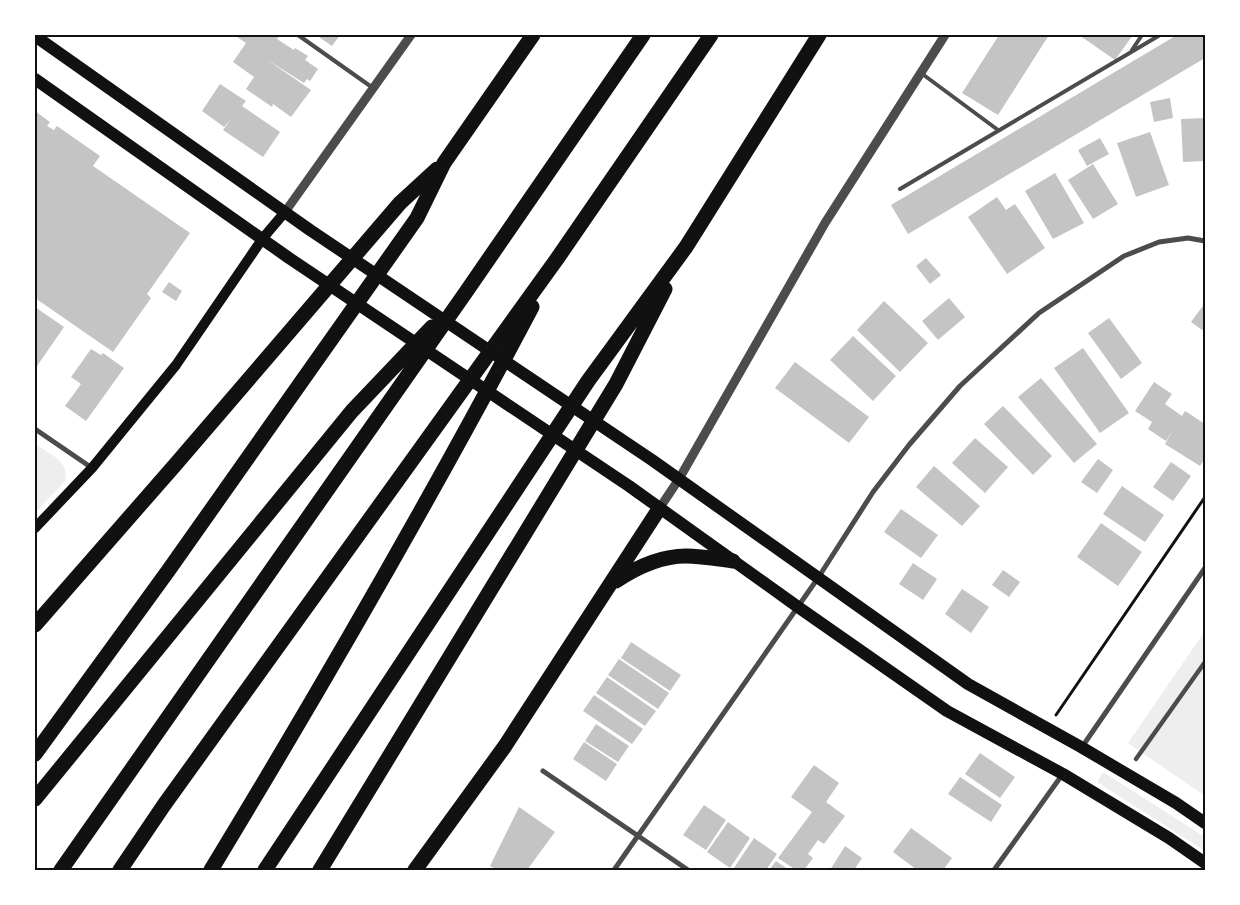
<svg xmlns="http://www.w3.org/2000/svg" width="1240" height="905" viewBox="0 0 1240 905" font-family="Rubik,sans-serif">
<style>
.green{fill:#eee}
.building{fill:#c4c4c4}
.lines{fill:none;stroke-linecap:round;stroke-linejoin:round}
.path{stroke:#111;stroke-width:3}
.service{stroke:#4c4c4c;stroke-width:4}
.pedestrian{stroke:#4c4c4c;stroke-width:4.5}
.minor{stroke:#4c4c4c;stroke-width:5}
.tertiary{stroke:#4c4c4c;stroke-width:9}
.secondary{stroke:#111;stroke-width:10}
.primary{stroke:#111;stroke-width:12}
.motorway{stroke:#111;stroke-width:15}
.neatline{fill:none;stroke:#111;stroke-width:2}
</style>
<rect width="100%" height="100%" fill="#fff"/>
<!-- green -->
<path class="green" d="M35,444C48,453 71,462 65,481L35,513Z
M1205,631V796L1128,743Z
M1103,772L1205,837V851L1097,782Z"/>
<!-- building -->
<path class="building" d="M234,35H277L279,36L277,39L294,50L295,48L308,56L305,60L318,69L310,81L307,79L304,83L266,59L311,90L291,117L273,104L272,107L246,89L254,77L233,62L246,43Z
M316,35H340L332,46Z
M999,35H1049L998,115L962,93Z
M1079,35H1133L1115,60Z
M1177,35H1205V58L908,234L891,205Z
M220,84L246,101L242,106L280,132L263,157L223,130L231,119L224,127L202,111Z
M1170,98L1173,118L1154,122L1150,102Z
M35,111L50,122L47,126L54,130L57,126L100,156L93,166L190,233L147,294L151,298L113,352L35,298Z
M1205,118V161L1183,162L1181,119Z
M1150,132L1169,185L1136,197L1117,143Z
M1100,138L1109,154L1087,166L1078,150Z
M1093,164L1118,204L1093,219L1068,180Z
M1055,173L1084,223L1053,239L1025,191Z
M997,197L1006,210L1015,204L1045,248L1007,274L968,217Z
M926,258L941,275L930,284L916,266Z
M169,282L182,291L176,301L162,292Z
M949,298L965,317L938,340L922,321Z
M884,301L928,343L900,372L857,330Z
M1205,303V332L1191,322Z
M35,307L64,327L35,369Z
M1109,318L1142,363L1121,379L1088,333Z
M853,336L896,376L873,401L830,360Z
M1083,348L1129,413L1100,433L1054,368Z
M91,349L101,355L103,353L124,368L86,421L65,406L81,384L71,377Z
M795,362L869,417L849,443L775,388Z
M1041,378L1097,444L1074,463L1018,397Z
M1154,382L1172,394L1165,404L1182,416L1185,411L1205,424V458L1200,466L1165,444L1175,427L1166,441L1148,429L1152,422L1135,411Z
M1003,406L1052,456L1033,475L984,424Z
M975,438L1008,467L985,493L952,463Z
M1098,459L1113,470L1097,493L1081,482Z
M1171,462L1191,476L1173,501L1153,487Z
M934,466L980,506L962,526L916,487Z
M1122,486L1164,515L1145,542L1103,514Z
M901,509L938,535L921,558L884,532Z
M1101,523L1142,552L1118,586L1077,557Z
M913,563L937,579L923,600L899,584Z
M1003,570L1020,582L1009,597L992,585Z
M962,589L989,607L971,633L945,614Z
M631,642L681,675L670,691L621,658Z
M619,659L669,693L658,709L608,675Z
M607,677L656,711L645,726L596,693Z
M594,695L643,729L632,744L583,711Z
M596,724L629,746L618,762L585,741Z
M584,742L617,764L606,781L573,759Z
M980,753L1015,777L1000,798L965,774Z
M814,765L839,783L826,802L845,816L824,844L818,840L808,854L813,858L804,870H796L778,858L812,812L791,797Z
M960,777L1002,805L991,822L948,794Z
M704,805L726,820L706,850L683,835Z
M519,807L555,832L527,870H497L490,866Z
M728,822L750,838L730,868L707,852Z
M911,828L952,858L943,870H917L893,852Z
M754,838L777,854L766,870H736L734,868Z
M845,846L862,858L854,870H830Z
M776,861L789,870H769Z"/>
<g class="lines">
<!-- path -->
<path class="path" d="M1056,715L1205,497"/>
<!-- service -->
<path class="service" d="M298,35L373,88
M1132,50L1142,35
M921,73L998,130
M900,189L1160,35"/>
<!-- pedestrian -->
<path class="pedestrian" d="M1136,759L1205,662"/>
<!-- minor -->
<path class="minor" d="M35,429L92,468
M1082,747L1205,568
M543,771L688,870
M614,870L818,578L873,492L909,445L960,386L1039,313L1124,256L1159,242L1188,238L1205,241
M994,870L1062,775"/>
<!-- tertiary -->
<path class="tertiary" d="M285,212L411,35
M659,509L679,479L825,223L945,35"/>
<!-- secondary -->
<path class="secondary" d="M35,528L92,468L176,365L263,238L285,212"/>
<!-- primary -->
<path class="primary" d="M35,36L310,230L652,460L968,684L1081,747L1176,803L1205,823
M35,79L289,258L629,486L798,607L947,711L1063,774L1169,838L1205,863"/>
<!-- motorway -->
<path class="motorway" d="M616,581C637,567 660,556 686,556C701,556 718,559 733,561
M35,625L175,465L400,203L437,169
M35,754L168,571L417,218L444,163L533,35
M35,799L352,411L432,327
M61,870L466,292L643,35
M120,870L164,805L559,256L711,35
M211,870C323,685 431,498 532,307
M265,870L588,381L686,247L819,35
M320,870L616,384L665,289
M415,870L505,746L659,509"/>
</g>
<!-- border -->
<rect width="1240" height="905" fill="none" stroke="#ffffff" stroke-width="72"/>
<rect x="36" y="36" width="1168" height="833" class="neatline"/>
</svg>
